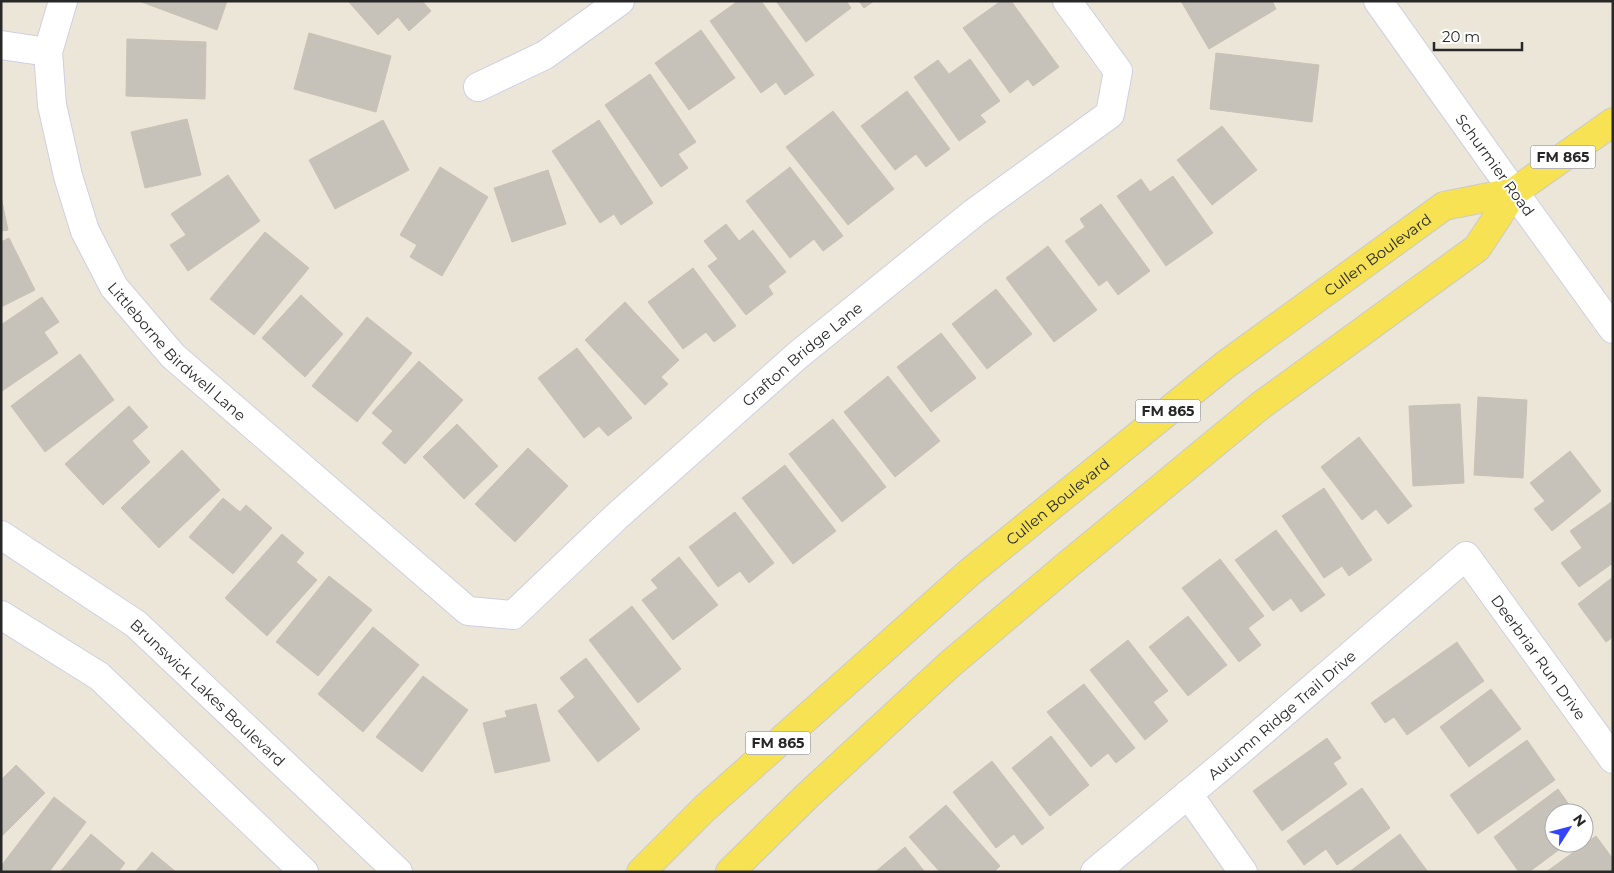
<svg xmlns="http://www.w3.org/2000/svg" width="1614" height="873" viewBox="0 0 1614 873" font-family="Montserrat,sans-serif">
<style>
.building{fill:#c7c2b9;stroke:#c7c2b3}
.lines{fill:none;stroke-linecap:round;stroke-linejoin:round}
.minor-casing{stroke:#ced0e2;stroke-width:30}
.tertiary-casing{stroke:#ced0e2;stroke-width:30}
.primary-casing{stroke:#cbcbcb;stroke-width:30}
.minor{stroke:#fff;stroke-width:28}
.tertiary{stroke:#fff;stroke-width:28}
.primary{stroke:#f6e253;stroke-width:28}
.labels{text-anchor:middle;dominant-baseline:central;stroke-width:4;stroke-linejoin:round;paint-order:stroke}
.shield{fill:#fff;stroke:#686868;stroke-width:1}
.shield-label{font-size:14px;font-weight:bold;fill:#282828}
.street-label{font-size:15px;fill:#282828;stroke:#fff}
</style>
<rect width="100%" height="100%" fill="#ece6d9"/>
<!-- building -->
<path class="building" d="M139,1H227L217,30Z
M348,1H422L431,11L409,31L398,17L378,35Z
M738,1H761L814,75L785,95L776,82L761,93L710,21Z
M776,1H846L851,8L806,42Z
M859,1H874L864,8Z
M1001,1H1011L1059,67L1033,86L1028,79L1010,93L963,28Z
M1181,1H1272L1276,9L1209,49Z
M701,30L735,78L689,110L655,63Z
M309,33L391,56L376,112L294,89Z
M127,39L206,42L205,99L126,96Z
M1216,53L1319,65L1312,122L1210,109Z
M970,59L1000,101L980,115L986,122L959,141L914,77L938,60L949,74Z
M650,74L696,142L678,154L688,168L661,187L605,105Z
M907,91L950,149L926,167L916,154L895,170L861,126Z
M833,111L894,189L848,225L786,147Z
M187,119L201,175L145,188L131,132Z
M383,120L409,170L335,209L309,160Z
M599,120L653,203L621,225L614,214L600,223L552,151Z
M1222,126L1257,170L1212,205L1177,160Z
M440,167L488,197L442,276L410,257L417,245L400,235Z
M790,167L843,236L823,251L814,239L790,258L746,201Z
M548,170L566,224L512,242L494,188Z
M228,175L260,221L188,271L170,245L186,235L171,214Z
M1173,176L1213,233L1166,266L1117,196L1141,179L1150,192Z
M1,197L8,230L1,231Z
M1101,204L1150,271L1118,295L1107,280L1099,286L1065,241L1085,227L1080,219Z
M726,224L739,241L753,230L786,272L768,286L773,294L746,315L708,266L718,259L704,241Z
M265,232L309,268L254,335L210,299Z
M9,238L35,290L1,307V242Z
M1048,246L1097,310L1054,342L1006,278Z
M693,268L736,326L714,342L706,332L683,349L648,302Z
M996,289L1032,334L987,369L952,324Z
M301,295L343,334L305,377L262,338Z
M42,297L59,322L44,332L58,353L2,391L1,325Z
M625,302L679,360L661,377L668,384L645,405L585,340Z
M367,317L412,353L357,422L312,386Z
M941,333L976,378L931,412L897,367Z
M577,348L632,418L608,436L599,426L584,438L538,378Z
M80,354L114,400L45,452L11,406Z
M419,361L463,400L405,464L382,443L393,431L372,413Z
M888,376L940,441L895,477L844,412Z
M1478,397L1527,400L1523,478L1474,475Z
M1460,404L1464,483L1413,486L1409,406Z
M129,406L148,427L132,441L150,462L103,505L65,464Z
M833,419L886,487L842,522L789,454Z
M457,424L498,466L464,499L423,457Z
M1359,437L1412,506L1388,524L1376,509L1362,520L1321,467Z
M528,448L568,486L515,542L475,504Z
M182,450L220,490L159,548L121,508Z
M1570,451L1601,491L1552,531L1534,509L1545,501L1530,483Z
M785,465L836,531L793,564L742,498Z
M1324,488L1372,560L1349,576L1342,566L1324,578L1282,516Z
M223,498L240,512L246,505L272,528L233,574L189,537Z
M1613,501V563L1579,587L1561,563L1582,548L1570,531Z
M735,512L774,563L749,583L740,571L718,587L689,547Z
M1276,530L1325,595L1301,612L1291,598L1273,611L1235,560Z
M282,534L304,553L296,562L317,580L267,636L225,598Z
M679,557L718,605L673,640L642,600L658,588L651,580Z
M1220,559L1264,616L1248,628L1261,645L1239,662L1182,588Z
M329,576L372,610L318,676L276,642Z
M1613,577V637L1606,642L1578,604Z
M632,606L681,669L638,703L589,640Z
M1188,616L1227,665L1188,696L1149,647Z
M373,627L419,665L363,732L318,694Z
M1128,640L1168,691L1153,702L1168,721L1145,740L1090,670Z
M1457,642L1484,681L1407,735L1394,717L1385,723L1371,703Z
M586,658L640,729L598,762L558,711L575,697L560,678Z
M423,676L468,710L422,772L376,737Z
M1084,684L1135,748L1116,763L1108,753L1091,767L1047,712Z
M1491,689L1521,729L1469,767L1440,727Z
M536,704L550,761L495,773L483,723L507,717L505,711Z
M1051,736L1089,785L1050,816L1012,768Z
M1327,738L1341,758L1333,763L1347,784L1282,831L1253,791Z
M1527,740L1555,780L1478,834L1450,795Z
M992,761L1044,828L1022,845L1014,834L996,848L953,792Z
M16,765L45,793L1,837V780Z
M1362,788L1390,828L1337,865L1326,849L1304,865L1287,841Z
M1558,789L1575,813H1554V843H1568L1529,872H1519L1494,837Z
M54,797L86,822L49,872H5L1,869V866Z
M946,805L1000,866L994,872H940L909,837Z
M91,834L125,863L118,872H60Z
M1400,834L1428,872H1349Z
M1596,836L1613,859V872H1546Z
M905,847L925,872H875Z
M152,852L176,872H135Z"/>
<g class="lines">
<!-- minor casing -->
<g class="minor-casing">
<g id="minor">
<path id="s1" d="M63,1L48,52L52,105L68,176L85,231L114,287L173,356L468,611L513,615L616,517L798,355L975,212L1110,114L1118,71L1067,1"/>
<path d="M1378,1L1514,192"/>
<path d="M1,45L48,52"/>
<path d="M478,87L545,55L620,1"/>
<path id="s2" d="M1,535L136,624L398,872"/>
<path d="M1,615L99,676L304,872"/>
<path d="M1188,794L1243,872"/>
<path id="s3" d="M1095,872L1235,755L1466,556L1613,759"/>
</g>
</g>
<!-- tertiary casing -->
<g class="tertiary-casing">
<path id="tertiary" d="M1514,192L1613,329"/>
</g>
<!-- primary casing -->
<g class="primary-casing">
<g id="primary">
<path id="s4" d="M641,872L705,808L970,572L1225,365L1444,206L1514,192"/>
<path d="M730,872L806,797L949,665L1065,567L1260,406L1477,248L1514,192L1613,122"/>
</g>
</g>
<!-- minor -->
<use href="#minor" class="minor"/>
<!-- tertiary -->
<use href="#tertiary" class="tertiary"/>
<!-- primary -->
<use href="#primary" class="primary"/>
</g>
<g class="labels">
<!-- shield labels -->
<g class="shield">
<rect x="1530.5" y="145.5" width="65" height="23" rx="4"/>
<rect x="1135.5" y="399.5" width="65" height="23" rx="4"/>
<rect x="745.5" y="731.5" width="65" height="23" rx="4"/>
</g>
<g class="shield-label">
<text x="1563" y="157">FM 865</text>
<text x="1168" y="411">FM 865</text>
<text x="778" y="743">FM 865</text>
</g>
<!-- street labels -->
<g class="street-label">
<text transform="translate(1495 165) rotate(54)">Schurmier Road</text>
<text stroke="none"><textPath href="#s4" startOffset="962">Cullen Boulevard</textPath></text>
<text stroke="none"><textPath href="#s1" startOffset="390">Littleborne Birdwell Lane</textPath></text>
<text stroke="none"><textPath href="#s1" startOffset="1215">Grafton Bridge Lane</textPath></text>
<text stroke="none"><textPath href="#s4" startOffset="558">Cullen Boulevard</textPath></text>
<text stroke="none"><textPath href="#s3" startOffset="612">Deerbriar Run Drive</textPath></text>
<text stroke="none"><textPath href="#s2" startOffset="261">Brunswick Lakes Boulevard</textPath></text>
<text stroke="none"><textPath href="#s3" startOffset="244">Autumn Ridge Trail Drive</textPath></text>
</g>
</g>
<!-- border -->
<rect width="1614" height="873" fill="none" stroke="#282828" stroke-width="5"/>
<!-- north arrow -->
<g transform="translate(1569 828) rotate(54)"><circle r="24" fill="#ffffff" stroke="#a9a9a9"/>
<path d="M0-4L9 19L0 12L-9 19Z" fill="#3343ff"/>
<text y="-8" font-size="14" font-weight="bold" text-anchor="middle" fill="#282828">N</text>
</g>
<!-- scale -->
<path d="M1434 42v8h88v-8" fill="none" stroke="#282828" stroke-width="2.5"/>
<text x="1442" y="42" font-size="15" fill="#282828" stroke="#ffffff" stroke-width="4" paint-order="stroke">20 m</text>
</svg>
